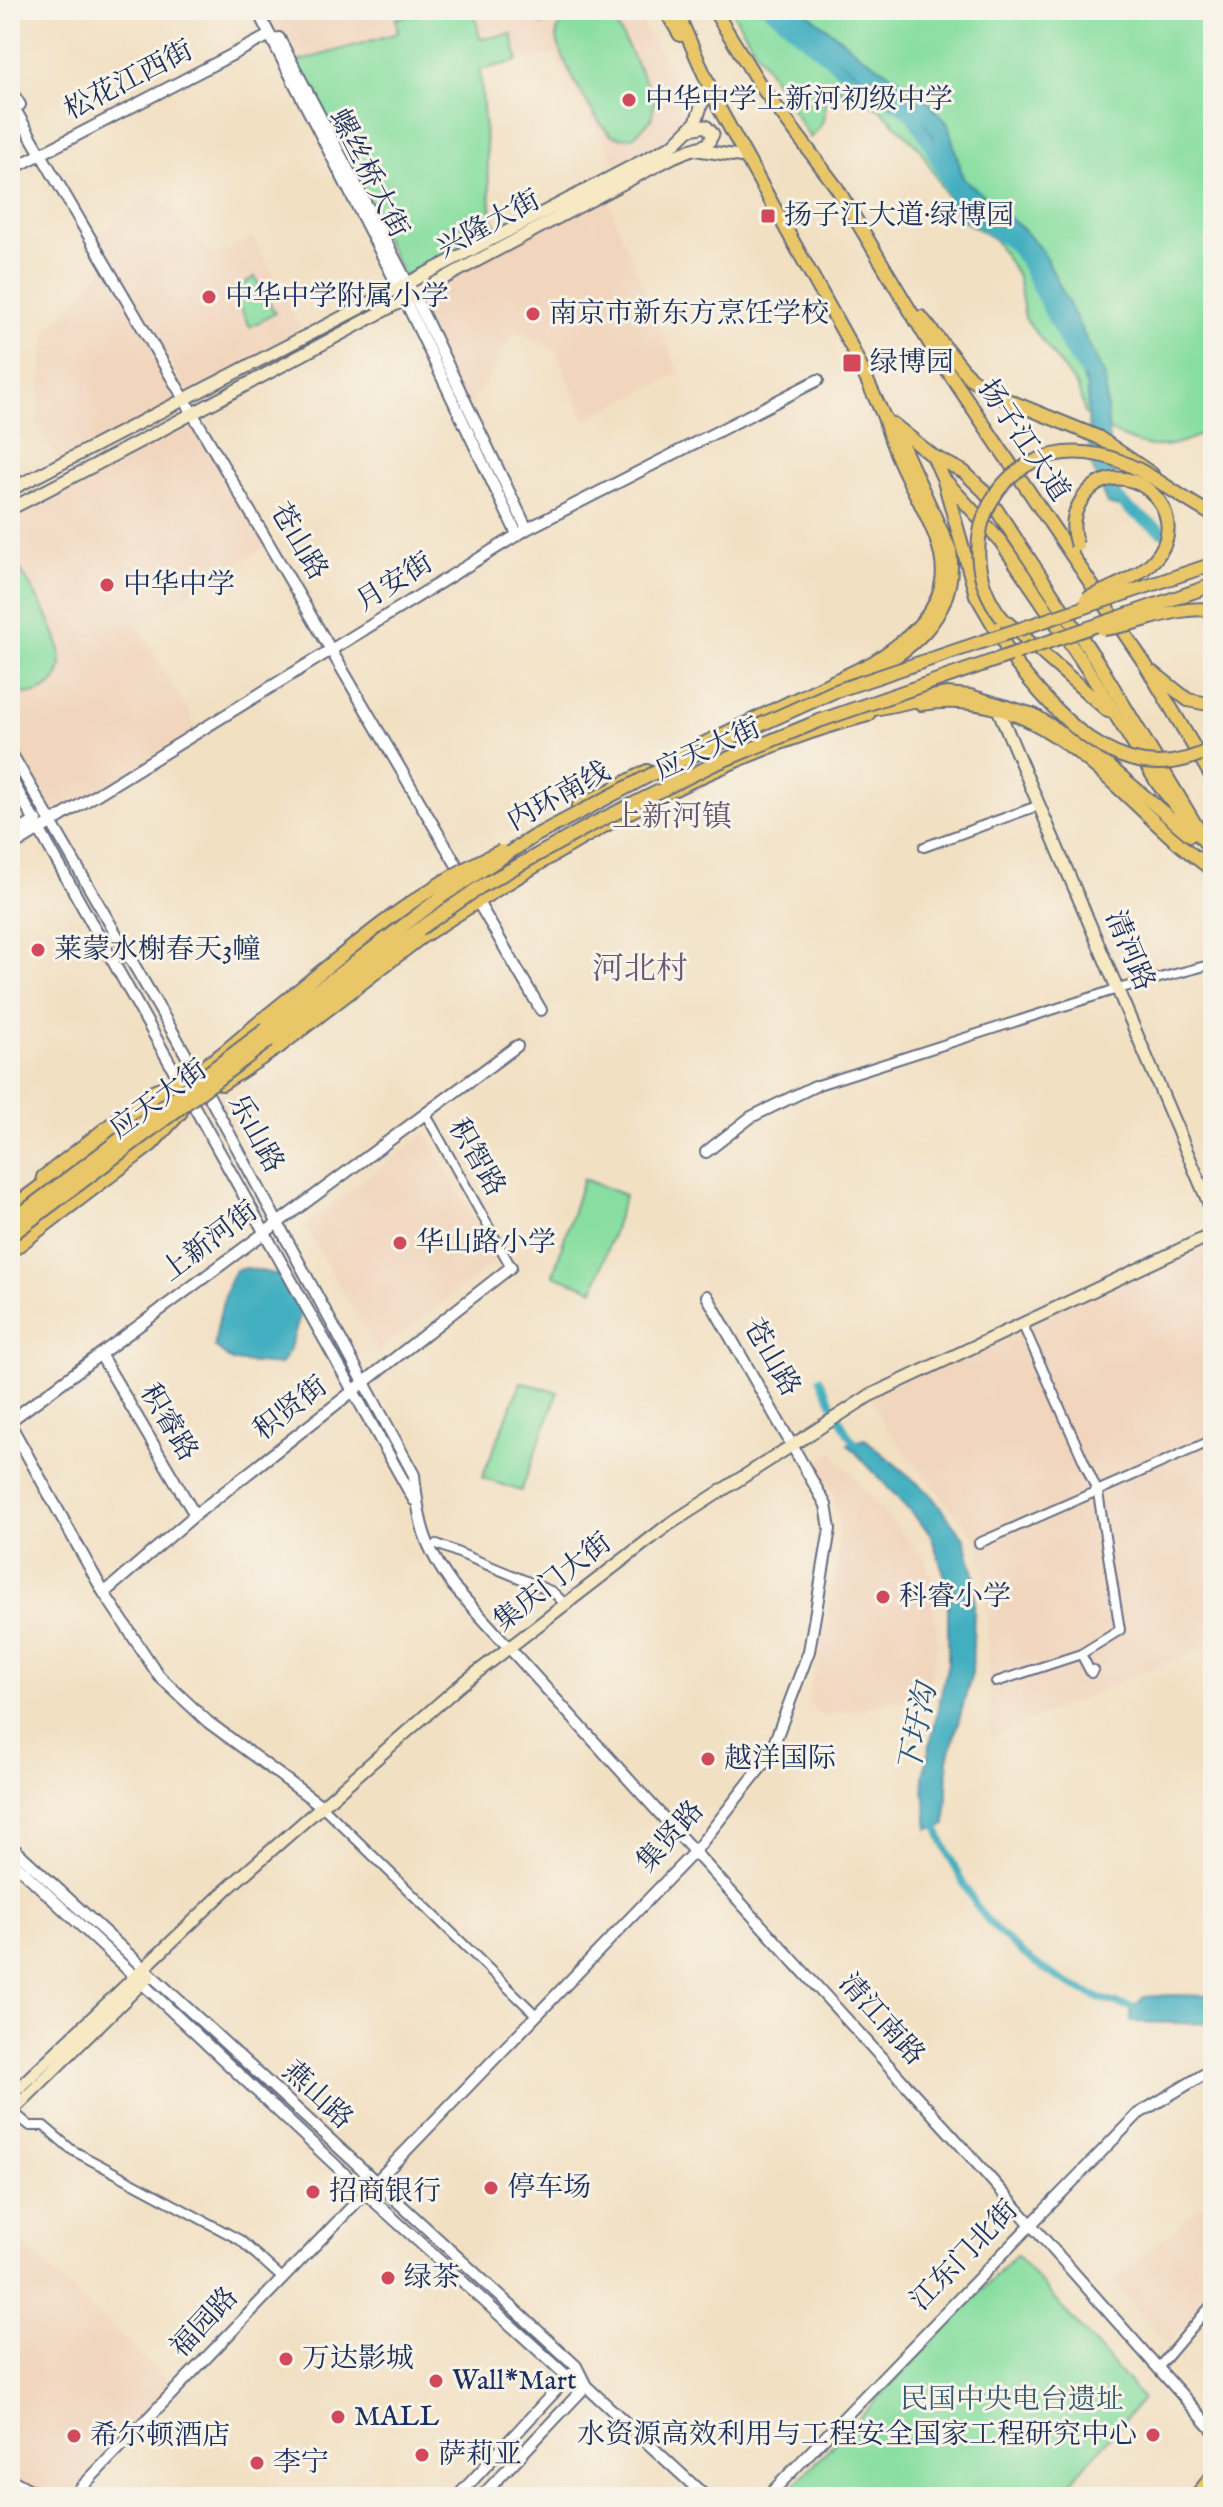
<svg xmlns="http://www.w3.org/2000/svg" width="1223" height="2507" viewBox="0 0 1223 2507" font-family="'IM FELL English','Noto Serif SC',serif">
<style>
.built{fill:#f1d5bd}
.green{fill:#88dea0;stroke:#52867f;stroke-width:2}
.water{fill:#42afc0;stroke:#2e6f8f;stroke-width:2}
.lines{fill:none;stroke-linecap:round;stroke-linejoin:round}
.canal{stroke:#42afc0;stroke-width:7}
.river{stroke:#42afc0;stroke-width:12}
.minor-casing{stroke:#666d81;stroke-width:12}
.tertiary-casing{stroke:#666d81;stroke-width:14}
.secondary-casing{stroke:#666d81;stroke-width:15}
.primary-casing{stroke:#666d81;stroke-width:16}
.trunk-casing{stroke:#666d81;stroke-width:16}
.minor{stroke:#fff;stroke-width:8}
.tertiary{stroke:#fff;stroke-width:10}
.secondary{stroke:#f6e9c3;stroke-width:11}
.primary{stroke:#e9c769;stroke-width:12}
.trunk{stroke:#e9c769;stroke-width:12}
.trunk-bridge-casing{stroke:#666d81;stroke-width:16;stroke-linecap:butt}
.trunk-bridge{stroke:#e9c769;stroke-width:12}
.poi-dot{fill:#d1495b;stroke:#f7f3e8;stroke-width:3}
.labels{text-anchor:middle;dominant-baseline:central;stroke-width:6;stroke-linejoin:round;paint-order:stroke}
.street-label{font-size:28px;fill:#1b2f5e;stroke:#f7f3e8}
.poi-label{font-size:28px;fill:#1b2f5e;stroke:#f7f3e8;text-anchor:start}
.park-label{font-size:28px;fill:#365b6e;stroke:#f7f3e8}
.neighbourhood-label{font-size:30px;fill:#695871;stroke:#f7f3e8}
.water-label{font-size:30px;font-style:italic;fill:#27557b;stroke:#f7f3e8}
.quarter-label{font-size:32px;fill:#695871;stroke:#f7f3e8}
</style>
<rect width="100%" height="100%" fill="#f7f3e8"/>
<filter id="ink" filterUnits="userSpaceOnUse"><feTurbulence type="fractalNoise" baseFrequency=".0125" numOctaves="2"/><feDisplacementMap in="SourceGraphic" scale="16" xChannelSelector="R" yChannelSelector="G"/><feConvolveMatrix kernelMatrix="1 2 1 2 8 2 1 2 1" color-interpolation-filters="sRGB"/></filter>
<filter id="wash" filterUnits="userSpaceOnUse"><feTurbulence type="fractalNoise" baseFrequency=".006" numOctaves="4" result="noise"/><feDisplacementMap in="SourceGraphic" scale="32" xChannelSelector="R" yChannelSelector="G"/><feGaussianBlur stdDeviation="1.8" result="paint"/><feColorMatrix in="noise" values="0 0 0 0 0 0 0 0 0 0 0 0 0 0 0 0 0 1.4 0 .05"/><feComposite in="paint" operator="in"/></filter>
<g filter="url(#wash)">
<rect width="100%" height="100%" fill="#f2e0c3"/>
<!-- built -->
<path class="built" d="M283,10H448L397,18L399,33L285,65L262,20Z
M474,10H634L668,67L687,134L621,171L554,54L518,61L512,34L479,39Z
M154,192L213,256L253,237L305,337L192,398L100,236Z
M604,192L679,373L586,420L556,350L517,330L469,408L460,412L404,298Z
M107,265L187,401L60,464L37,423L46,334Z
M195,415L270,544L138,626L200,732L50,823L10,750V508Z
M426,1133L496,1261L378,1352L304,1225Z
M1213,1234V1642L990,1738L986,1597L979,1543L885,1427L869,1396Z
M832,1452L924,1558L933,1581L937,1645L928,1695L822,1716L807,1702L836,1575L839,1527L832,1490L815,1464Z
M1213,2195V2292L1168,2344L1113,2283Z
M10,2232L176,2389L74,2497L10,2496Z"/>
<!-- green -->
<path class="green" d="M448,10H474L480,39L512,34L518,61L480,70L492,219L501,234L407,282L293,63L398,33L396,18Z
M534,10H569L542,25Z
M577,10H609L655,100L651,120L633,137C623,138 616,139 609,133C596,123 554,48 557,33C558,21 567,16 577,10Z
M731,10H1213L1211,429C1157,459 1133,447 1085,414L1078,388L1025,318L1018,276L994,239L959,218L920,149L879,108L834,86L824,89C827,110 826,124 810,138Z
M255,277L275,313L250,327L231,291Z
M10,557L16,562C32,592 88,665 45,689C33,696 21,695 10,688Z
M583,1179L625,1195L594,1290L553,1275Z
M521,1382L558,1392L521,1491L482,1478Z
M1016,2255L1143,2399L1058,2497H783Z"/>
<!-- water -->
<path class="water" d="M777,10H804L861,55L922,94L948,124L963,178L1024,230L1043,252L1105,377L1110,460L1123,503L1118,507L1107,504L1090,461L1087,388L1069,343L1026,262L1010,242L945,186L937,166L933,136L922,121L800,32Z
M247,1268L283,1276L303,1306L289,1351L280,1365L232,1361L215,1347C215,1332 227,1278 236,1270Z
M865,1439L929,1493L964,1538L975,1578L972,1673L948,1759L946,1825L928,1829L923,1777L948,1663V1585L930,1533L848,1444Z
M1171,1995L1213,1996V2024L1131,2022L1130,2011L1144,1997Z"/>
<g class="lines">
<!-- canal -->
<path class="canal" d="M820,1379L847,1433L859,1447
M934,1820C945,1848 970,1902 990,1923C1024,1961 1091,2005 1143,2008"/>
<!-- river -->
<path class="river" d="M770,10L850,77L909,112L924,134L960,208L1012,244L1024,260L1068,348L1085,371
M1112,493L1130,510L1163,532"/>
</g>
</g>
<g filter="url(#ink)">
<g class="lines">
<!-- minor casing -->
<g class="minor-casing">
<path id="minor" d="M924,847L1040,805
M815,1086L1114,990L1213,964
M425,1113L511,1267
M979,1543L1213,1440
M437,1544L553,1592L564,1603
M1081,1654L1091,1673L1094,1670
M996,1682L1081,1654L1120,1630L1098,1493L1022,1323
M323,1807L535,2014
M11,2110L30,2126H44L72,2150L240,2240L281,2277
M1158,2368L1213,2303"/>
</g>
<!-- tertiary casing -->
<g class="tertiary-casing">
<path id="tertiary" d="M257,10L404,298L517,534
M279,38L413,293L527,529
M10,89L20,105
M10,101L463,876
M10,170L270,35
M10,751L196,1072L414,1475C419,1525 424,1546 453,1586L958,2142L1213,2430
M10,777L414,1500
M10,836L37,820
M10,848L527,529L818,380
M475,897L541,1010
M706,1152L751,1117L815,1086
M100,1354L195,1515
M10,1421L517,1046
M10,1424L104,1593L159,1676L208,1722L323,1807
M104,1593L195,1515L511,1267
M10,1845L576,2366L586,2386
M10,1859L364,2192L569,2378L586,2386L706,2497
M10,2479L43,2497
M72,2497L696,1850L769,1757L809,1651L830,1529L826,1505L707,1296
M457,2497L571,2374
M481,2497L586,2386
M767,2497L1138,2114L1213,2069"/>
</g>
<!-- secondary casing -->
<g class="secondary-casing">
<path id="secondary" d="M691,129L706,126L713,134L708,144L696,148
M10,490L673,145L696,122L708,85
M10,509C233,395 451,272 673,157L692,149L744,157
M998,709L1213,1213
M10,2096L227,1889L458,1687L668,1525L869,1396L1213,1234
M10,2113L149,1976"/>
</g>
<!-- primary casing -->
<g class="primary-casing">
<path id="primary" d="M921,704C1054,683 1120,807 1213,870
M663,763L872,663C1008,577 911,523 884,417
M578,807L647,771
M411,944C553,853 703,758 868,715
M310,988L404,918
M43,1177L155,1090L181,1081L225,1052
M10,2496L13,2497
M1195,2497L1213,2475"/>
</g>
<!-- trunk casing -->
<g class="trunk-casing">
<path id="trunk" d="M665,10L680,35
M676,10L719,108L851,346L884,417L898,436L950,550C959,618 907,654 854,681
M714,10L760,85L837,188L933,349L1145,664L1213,779
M921,317L970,378L995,395L1098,437L1152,474
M893,424L933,456L943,478L1001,542L1090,673L1158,784L1212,851
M933,456L964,472L984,491L1101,667L1197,827
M944,481L976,595L1016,664
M1002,618L1108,711
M1154,673L1188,700L1213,705
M855,713L947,694L970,696L1034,715L1097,756L1190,835
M217,1058L264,1018
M222,1084L279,1047
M10,1209L181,1081
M10,1252L151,1145L181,1112"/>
</g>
<!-- minor -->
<use href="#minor" class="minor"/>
<!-- tertiary -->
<use href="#tertiary" class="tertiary"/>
<!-- secondary -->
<use href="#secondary" class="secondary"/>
<!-- primary -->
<use href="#primary" class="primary"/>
<!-- trunk -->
<use href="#trunk" class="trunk"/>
<!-- trunk-bridge casing -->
<g class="trunk-bridge-casing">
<path id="trunk-bridge" d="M1077,545C1071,529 1072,513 1083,498C1120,446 1198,509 1155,559C1137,579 1109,588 1086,599
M1002,618C943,542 1001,435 1099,455C1141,463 1176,496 1213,515
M1103,629C1140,625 1175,605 1213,610
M1017,665C1066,726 1129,794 1213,748
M264,1018C336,961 416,888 501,851
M279,1047L419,939
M10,1222L444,895L533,837L656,772L833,692L1213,564
M10,1236L384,954L480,887L589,826L712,765L819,721L1213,585"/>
</g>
<!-- trunk-bridge -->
<use href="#trunk-bridge" class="trunk-bridge"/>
</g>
</g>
<!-- markers -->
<g class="poi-dot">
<circle cx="629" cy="100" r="8"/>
<rect x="760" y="208" width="16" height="16" rx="4"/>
<circle cx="209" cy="297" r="8"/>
<circle cx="533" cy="314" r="8"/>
<rect x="842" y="353" width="20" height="20" rx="4"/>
<circle cx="107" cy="585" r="8"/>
<circle cx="38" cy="950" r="8"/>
<circle cx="400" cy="1243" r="8"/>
<circle cx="883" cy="1597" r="8"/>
<circle cx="708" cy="1759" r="8"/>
<circle cx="491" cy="2188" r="8"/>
<circle cx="313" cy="2192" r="8"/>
<circle cx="388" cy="2278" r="8"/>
<circle cx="286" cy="2359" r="8"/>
<circle cx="436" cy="2381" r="8"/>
<circle cx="338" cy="2417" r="8"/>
<circle cx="1153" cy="2435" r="8"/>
<circle cx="74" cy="2436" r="8"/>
<circle cx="422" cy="2455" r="8"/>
<circle cx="257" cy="2463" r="8"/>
</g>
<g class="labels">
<!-- street labels -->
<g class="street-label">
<text transform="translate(129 81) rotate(-27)">松花江西街</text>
<text transform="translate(368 174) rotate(63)">螺丝桥大街</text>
<text transform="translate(489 225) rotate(-28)">兴隆大街</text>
<text transform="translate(1023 441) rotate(56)">扬子江大道</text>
<text transform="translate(298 542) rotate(59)">苍山路</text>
<text transform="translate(395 583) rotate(-32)">月安街</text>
<text transform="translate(708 750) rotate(-24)">应天大街</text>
<text transform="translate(559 797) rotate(-29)">内环南线</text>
<text transform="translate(1129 951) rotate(67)">清河路</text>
<text transform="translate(159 1100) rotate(-36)">应天大街</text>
<text transform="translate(255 1134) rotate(61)">乐山路</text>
<text transform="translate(476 1158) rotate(60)">积智路</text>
<text transform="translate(210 1242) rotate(-37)">上新河街</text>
<text transform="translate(771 1358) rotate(60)">苍山路</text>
<text transform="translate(291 1409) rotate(-38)">积贤街</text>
<text transform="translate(168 1423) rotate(59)">积睿路</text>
<text transform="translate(553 1583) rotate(-38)">集庆门大街</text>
<text transform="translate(671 1837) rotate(-48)">集贤路</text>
<text transform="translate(881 2020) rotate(48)">清江南路</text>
<text transform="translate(317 2096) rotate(43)">燕山路</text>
<text transform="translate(965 2256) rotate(-46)">江东门北街</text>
<text transform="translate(205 2323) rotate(-47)">福园路</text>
</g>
<!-- poi labels -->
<g class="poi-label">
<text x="645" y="100">中华中学上新河初级中学</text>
<text x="784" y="216">扬子江大道·绿博园</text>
<text x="225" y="297">中华中学附属小学</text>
<text x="549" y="314">南京市新东方烹饪学校</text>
<text x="870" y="363">绿博园</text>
<text x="123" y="585">中华中学</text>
<text x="54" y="950">莱蒙水榭春天3幢</text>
<text x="416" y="1243">华山路小学</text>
<text x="899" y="1597">科睿小学</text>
<text x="724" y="1759">越洋国际</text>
<text x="507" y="2188">停车场</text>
<text x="329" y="2192">招商银行</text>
<text x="404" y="2278">绿茶</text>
<text x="302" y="2359">万达影城</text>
<text x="452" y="2381">Wall*Mart</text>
<text x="354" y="2417">MALL</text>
<text x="1137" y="2435" text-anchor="end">水资源高效利用与工程安全国家工程研究中心</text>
<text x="90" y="2436">希尔顿酒店</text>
<text x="438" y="2455">萨莉亚</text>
<text x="273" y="2463">李宁</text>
</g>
<!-- park labels -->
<g class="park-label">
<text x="1012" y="2400">民国中央电台遗址</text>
</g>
<!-- neighbourhood labels -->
<g class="neighbourhood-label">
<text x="672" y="818">上新河镇</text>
</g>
<!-- water labels -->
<g class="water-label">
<text transform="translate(919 1729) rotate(-79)">下圩沟</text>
</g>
<!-- quarter labels -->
<g class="quarter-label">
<text x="640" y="970">河北村</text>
</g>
</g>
<!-- margin -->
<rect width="1223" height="2507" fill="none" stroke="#f7f3e8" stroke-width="40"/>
</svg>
